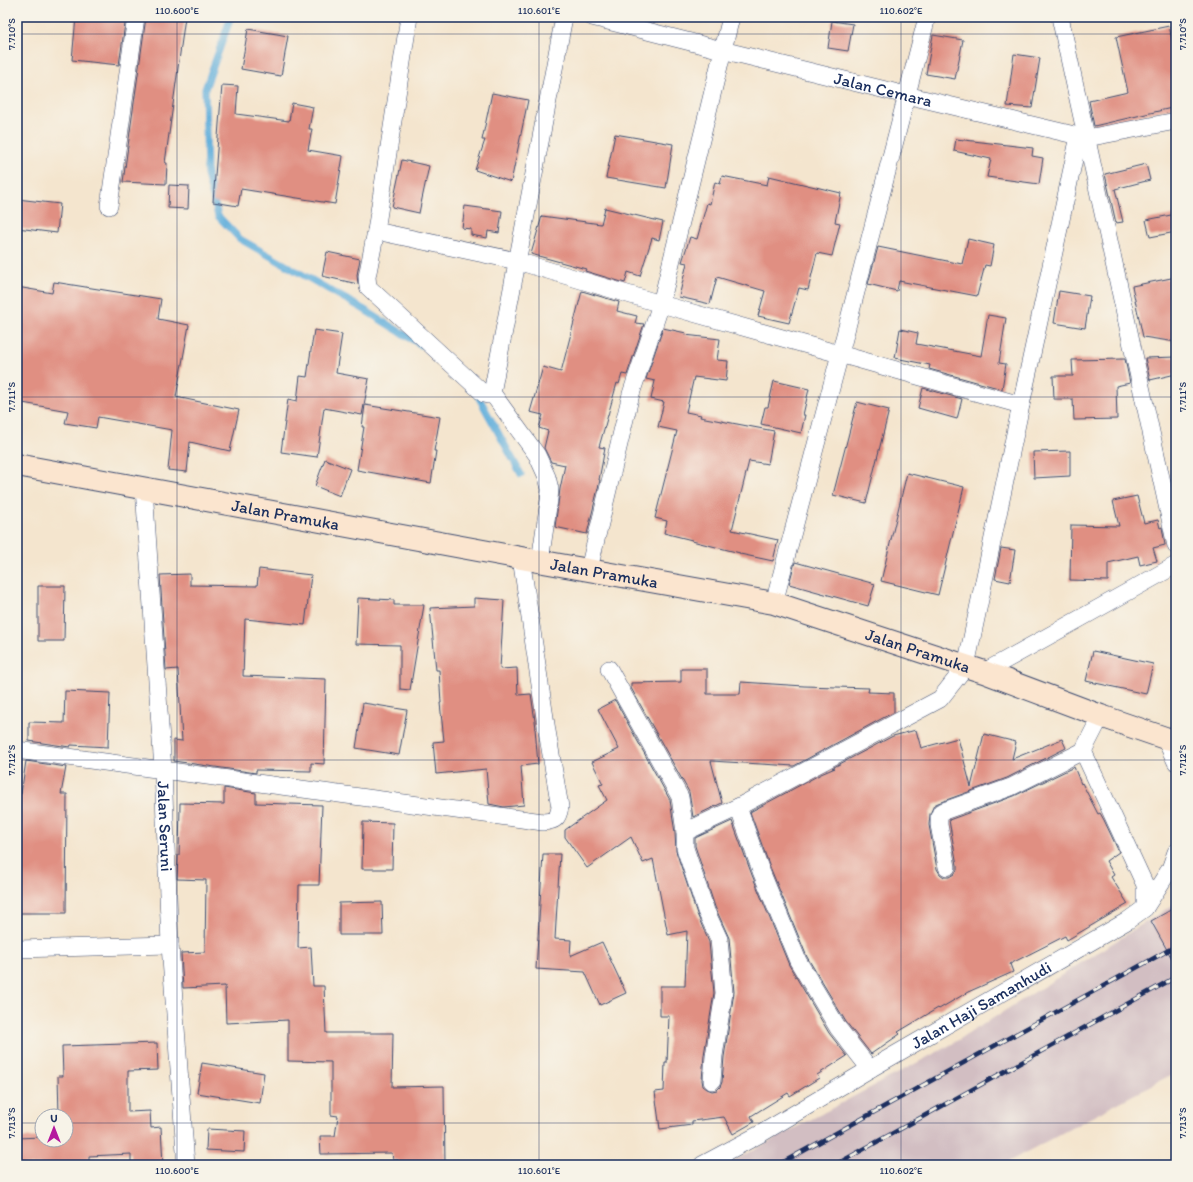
<svg xmlns="http://www.w3.org/2000/svg" width="1193" height="1182" viewBox="0 0 1193 1182" font-family="Itim,sans-serif">
<style>
.industrial{fill:#d2bec2}
.lines{fill:none;stroke-linecap:round;stroke-linejoin:round}
.stream{stroke:#62afdb;stroke-width:7}
.building{fill:#e08f82}
.street-casing{stroke:#3c4a6f;stroke-width:18}
.secondary-casing{stroke:#3c4a6f;stroke-width:24}
.street{stroke:#fff;stroke-width:17}
.secondary{stroke:#fbe5cf;stroke-width:22}
.rail-casing{stroke:#1b2f5e;stroke-width:4.5}
.rail{stroke:#f7f3e8;stroke-width:3;stroke-dasharray:9;stroke-linecap:butt}
.ticks{fill:none;stroke:#1b2f5e;stroke-width:1;stroke-opacity:0.45}
.labels{text-anchor:middle;dominant-baseline:central;stroke-width:3;stroke-linejoin:round;paint-order:stroke}
.street-label{font-size:17px;fill:#1b2f5e;stroke:#f7f3e8}
.neatline{fill:none;stroke:#1b2f5e;stroke-width:1.5}
.ticks-label{font-size:10px;text-anchor:middle;fill:#1b2f5e}
</style>
<rect width="100%" height="100%" fill="#f7f3e8"/>
<filter id="ink" filterUnits="userSpaceOnUse"><feTurbulence type="fractalNoise" baseFrequency=".025" numOctaves="2"/><feDisplacementMap in="SourceGraphic" scale="8" xChannelSelector="R" yChannelSelector="G"/><feConvolveMatrix kernelMatrix="1 2 1 2 8 2 1 2 1" color-interpolation-filters="sRGB"/></filter>
<filter id="wash" filterUnits="userSpaceOnUse"><feTurbulence type="fractalNoise" baseFrequency=".012" numOctaves="4" result="noise"/><feDisplacementMap in="SourceGraphic" scale="16" xChannelSelector="R" yChannelSelector="G"/><feGaussianBlur stdDeviation="0.9" result="paint"/><feColorMatrix in="noise" values="0 0 0 0 0 0 0 0 0 0 0 0 0 0 0 0 0 1.4 0 .05"/><feComposite in="paint" operator="in"/></filter>
<g filter="url(#wash)">
<rect width="100%" height="100%" fill="#f4e5ce"/>
<!-- industrial -->
<path class="industrial" d="M1176,903V1072L1002,1165H726L952,1044Z"/>
<g class="lines">
<!-- stream -->
<path class="stream" d="M231,17L205,89L207,175L218,216L240,239L363,309L421,345
M478,396L521,474"/>
</g>
<g id="blocks">
<!-- building -->
<path class="building" d="M76,17H126L119,65L72,60Z
M146,17H185L165,163H167L166,184L123,182Z
M832,21L853,24L848,51L828,48Z
M1169,26L1176,58V107L1094,126L1089,101L1128,92L1116,37Z
M248,29L288,36L281,76L241,69Z
M933,35L963,40L955,79L926,74Z
M1014,54L1040,58L1032,108L1007,106Z
M222,85L238,86L236,114L289,121L292,103L313,107L309,129H312L308,150L343,156L335,204L241,189L238,206L213,202Z
M492,93L528,100L511,182L475,170L485,140H482Z
M615,134L673,144L666,188L606,178Z
M956,139L1033,148L1032,156L1043,158L1039,184L987,177L991,159L954,151Z
M402,160L429,166L419,213L392,207Z
M1146,164L1150,180L1115,189L1123,222L1116,223L1105,174Z
M722,176L767,185L769,176L841,193L835,222L840,223L832,256L817,253L808,290L799,288L789,323L758,316L765,291L717,277L710,304L679,297L687,263L682,262L690,237L697,239L707,203L710,204L715,182L720,184Z
M169,185L189,186L188,209L168,208Z
M17,199L60,204L57,233L17,228Z
M465,206L502,211L499,233L488,231L487,238L471,235V229L462,228Z
M605,208L663,222L659,240L652,238L640,276L628,272L625,283L585,271L586,269L531,254L542,216L601,224Z
M1176,214V232L1150,237L1146,220Z
M968,239L994,245L990,266L985,265L977,296L899,281L897,291L868,284L878,247L962,264Z
M327,252L360,259L357,275L358,284L322,276Z
M1176,277V342L1143,337L1132,286Z
M54,282L161,299L158,319L189,325L176,397L239,410L230,451L190,442L187,472L168,470L172,430L98,417L96,428L65,423L68,411L17,402V287L52,293Z
M582,291L619,302L617,311L637,316L635,323L644,324L627,375L622,374L619,384L617,383L599,447L605,448L599,480H600L587,534L555,527L560,489L565,465L551,462L544,448L548,431L539,428L543,415L530,412L543,367L561,372Z
M1059,291L1090,296L1085,328L1054,323Z
M988,315L1006,318L999,363L1006,364L1002,389L929,369L930,365L895,358L900,329L918,333L916,344L981,356Z
M663,328L686,333L685,335L720,339L717,360L728,361L726,381L694,377L686,412L701,415L700,417L774,431L768,464L749,461L732,530L778,540L773,561L740,554V553L692,541V540L664,533L667,521L655,518L677,431L658,427L664,402L651,399L655,381L646,379Z
M314,330L342,334L336,373L369,379L362,415L324,408L317,457L281,452L288,399L297,401L300,376L307,377Z
M1176,357V374L1150,380L1145,358Z
M1125,359L1130,383L1116,386L1117,419L1074,420L1073,399H1054L1053,376H1073L1072,360Z
M774,381L809,389L803,415H805L801,433L761,424L765,407H768Z
M923,388L962,399L957,419L918,408Z
M857,402L889,410L866,503L833,495Z
M365,405L440,417L434,451H436L431,483L357,470L364,427H362Z
M1070,451V476L1034,478L1033,452Z
M325,459L350,469L340,496L315,486Z
M907,473L964,487L938,595L881,581Z
M1137,496L1144,523L1158,520L1160,528L1162,527L1165,545L1153,548L1157,561L1140,565L1138,556L1108,563V581L1070,580L1071,525L1119,526L1113,501Z
M1001,548L1015,550L1010,582L995,579Z
M795,562L875,584L868,606L789,584Z
M259,569L311,575L305,625L245,619L243,676L326,679L324,764L311,763V771L256,770V773L174,761V740L182,741L178,669L166,670L160,575L190,574V585L257,586Z
M38,586H65L64,641H38Z
M358,598L394,600V605H424L410,690L400,689V645L356,644Z
M474,598L504,600L500,669L517,668L518,695L531,694L536,728H535L538,764L521,766L524,805L504,807L489,804L486,769L436,774L433,742L444,741L440,703H441L439,670H436L430,608L474,606Z
M1093,651L1153,664L1146,694L1086,681Z
M681,669H707V694H740L741,682L804,686L869,688L868,692L894,693V712L794,766L711,761L722,803L693,817L689,792L631,688V683L681,682Z
M65,691L110,693L108,747L71,745L70,747L29,741V722L64,723Z
M615,700L670,800L675,833L676,851L697,914L709,942L714,993L704,1055L702,1080L703,1086L707,1089L712,1091L717,1090L720,1087L722,1082L724,1057L734,992L729,938L715,907L695,846V838L732,821L752,875L789,965L829,1033L847,1056L817,1075L819,1078L790,1096L788,1093L751,1116L754,1122L733,1134L724,1117L692,1121V1125L660,1129L655,1092L664,1091L665,1063H667L669,1016H660V986H685L687,931L668,935L653,859L643,863L631,837L587,868L565,837V830L607,800L599,785L603,784L592,762L619,749L598,709Z
M363,703L407,710L399,755L356,748Z
M916,730L921,748L958,738L971,787L984,734L1016,742L1012,759L1062,739L1066,748L1007,778L938,803L934,805L930,814L929,825L937,869L940,874L944,877H949L954,874L957,870V865L949,820L1014,796L1074,767L1081,784L1082,783L1098,814L1100,813L1104,820L1119,852L1106,861L1114,875L1111,877L1128,904L1067,940L1065,936L1010,964L1013,972L968,992L939,1009L938,1008L898,1032L900,1034L871,1054L846,1022L807,957L770,867L750,812L821,774L835,768H832L893,736Z
M26,761L66,767L61,794H67L66,913H17V794H21Z
M224,788L256,793V803L322,805L319,885H299L298,948L311,947L313,986H324L326,1033H393L392,1087L444,1086L445,1165H398V1160H393L392,1153L321,1154L320,1136H335L338,1116L331,1115V1062L288,1061V1020L226,1023L225,986L183,988L181,953L205,952L206,880L177,879L178,855H179L180,803L224,804Z
M363,822L393,823L392,869H362Z
M543,854H560L555,939L571,940L570,956L602,942L626,993L600,1005L585,972L536,969Z
M382,902L383,935H339V903Z
M1176,907V966L1151,921Z
M157,1043L158,1070L128,1071V1112L150,1111L151,1128L161,1127L163,1165H131V1154L89,1156V1165H17V1138L42,1137V1140H66V1116H59L58,1076H63L62,1046Z
M202,1063L264,1073L260,1103L197,1093Z
M207,1129L245,1131L244,1152L206,1150Z"/>
</g>
</g>
<g filter="url(#ink)">
<use href="#blocks" fill-opacity="0" stroke="#3c4a6f" stroke-width="1"/>
<g class="lines">
<!-- street casing -->
<g class="street-casing">
<g id="street">
<path d="M409,17L376,231L517,261L661,304L1021,405L966,666L940,699L738,807L685,832L680,797L609,669"/>
<path id="s1" d="M592,17L722,50L906,95L1087,138L1176,121"/>
<path d="M1060,17L1176,546"/>
<path d="M109,206L136,17"/>
<path d="M376,231L367,277L368,287L484,394L488,395L492,393"/>
<path d="M1021,405L1079,136"/>
<path id="s2" d="M144,488L163,770L170,945L186,1165"/>
<path d="M540,561L549,500L550,489L547,477L537,455L492,393L564,17"/>
<path d="M589,569L631,394L661,304L731,17"/>
<path d="M774,603L840,354L927,17"/>
<path d="M984,672L1176,565"/>
<path d="M1165,738L1176,762"/>
<path d="M17,750L543,822C555,821 558,819 560,807L547,731L521,558"/>
<path d="M1083,751L1145,885V908"/>
<path d="M738,807L761,871L798,961L838,1028L870,1069"/>
<path d="M685,832V848L706,911L719,939L724,993L714,1056L712,1081"/>
<path d="M947,867L939,825V817L941,812L1011,787L1083,751L1101,716"/>
<path d="M17,949L170,945"/>
<path id="s3" d="M702,1165L762,1133L870,1069L1127,921L1145,908L1170,869L1176,852"/>
</g>
</g>
<!-- secondary casing -->
<g class="secondary-casing">
<g id="secondary">
<path id="s4" d="M17,465L521,558L774,603L984,672L1101,716L1165,738L1176,740"/>
</g>
</g>
<!-- street -->
<use href="#street" class="street"/>
<!-- secondary -->
<use href="#secondary" class="secondary"/>
<!-- rail casing -->
<g class="rail-casing">
<path id="rail" d="M778,1165L1176,946
M835,1165L1176,977"/>
</g>
<!-- rail -->
<use href="#rail" class="rail"/>
</g>
</g>
<!-- ticks -->
<path class="ticks" d="M177,17V1165M539,17V1165M901,17V1165M17,34H1176M17,397H1176M17,760H1176M17,1123H42M66,1123H1176"/>
<g class="labels">
<!-- street labels -->
<g class="street-label">
<text stroke="none"><textPath href="#s1" startOffset="300">Jalan Cemara</textPath></text>
<text stroke="none"><textPath href="#s4" startOffset="273">Jalan Pramuka</textPath></text>
<text stroke="none"><textPath href="#s4" startOffset="597">Jalan Pramuka</textPath></text>
<text stroke="none"><textPath href="#s4" startOffset="921">Jalan Pramuka</textPath></text>
<text stroke="none"><textPath href="#s2" startOffset="339">Jalan Seruni</textPath></text>
<text stroke="none"><textPath href="#s3" startOffset="322">Jalan Haji Samanhudi</textPath></text>
</g>
</g>
<!-- margin -->
<rect width="1193" height="1182" fill="none" stroke="#f7f3e8" stroke-width="44"/>
<!-- north arrow -->
<g transform="translate(54 1128)"><circle r="19" fill="#f7f3e8" stroke="#9fa5b1"/>
<path d="M0-3L7 15L0 10L-7 15Z" fill="#b5179e"/>
<text y="-6" font-size="11" font-weight="bold" text-anchor="middle" fill="#1b2f5e">U</text>
</g>
<rect x="22" y="22" width="1149" height="1138" class="neatline"/>
<g class="ticks-label">
<text x="177" y="14">110.600°E</text>
<text x="539" y="14">110.601°E</text>
<text x="901" y="14">110.602°E</text>
<text transform="translate(11 34) rotate(-90)" y="4">7.710°S</text>
<text transform="translate(1182 34) rotate(-90)" y="4">7.710°S</text>
<text transform="translate(11 397) rotate(-90)" y="4">7.711°S</text>
<text transform="translate(1182 397) rotate(-90)" y="4">7.711°S</text>
<text transform="translate(11 760) rotate(-90)" y="4">7.712°S</text>
<text transform="translate(1182 760) rotate(-90)" y="4">7.712°S</text>
<text transform="translate(11 1123) rotate(-90)" y="4">7.713°S</text>
<text transform="translate(1182 1123) rotate(-90)" y="4">7.713°S</text>
<text x="177" y="1174">110.600°E</text>
<text x="539" y="1174">110.601°E</text>
<text x="901" y="1174">110.602°E</text>
</g>
</svg>
